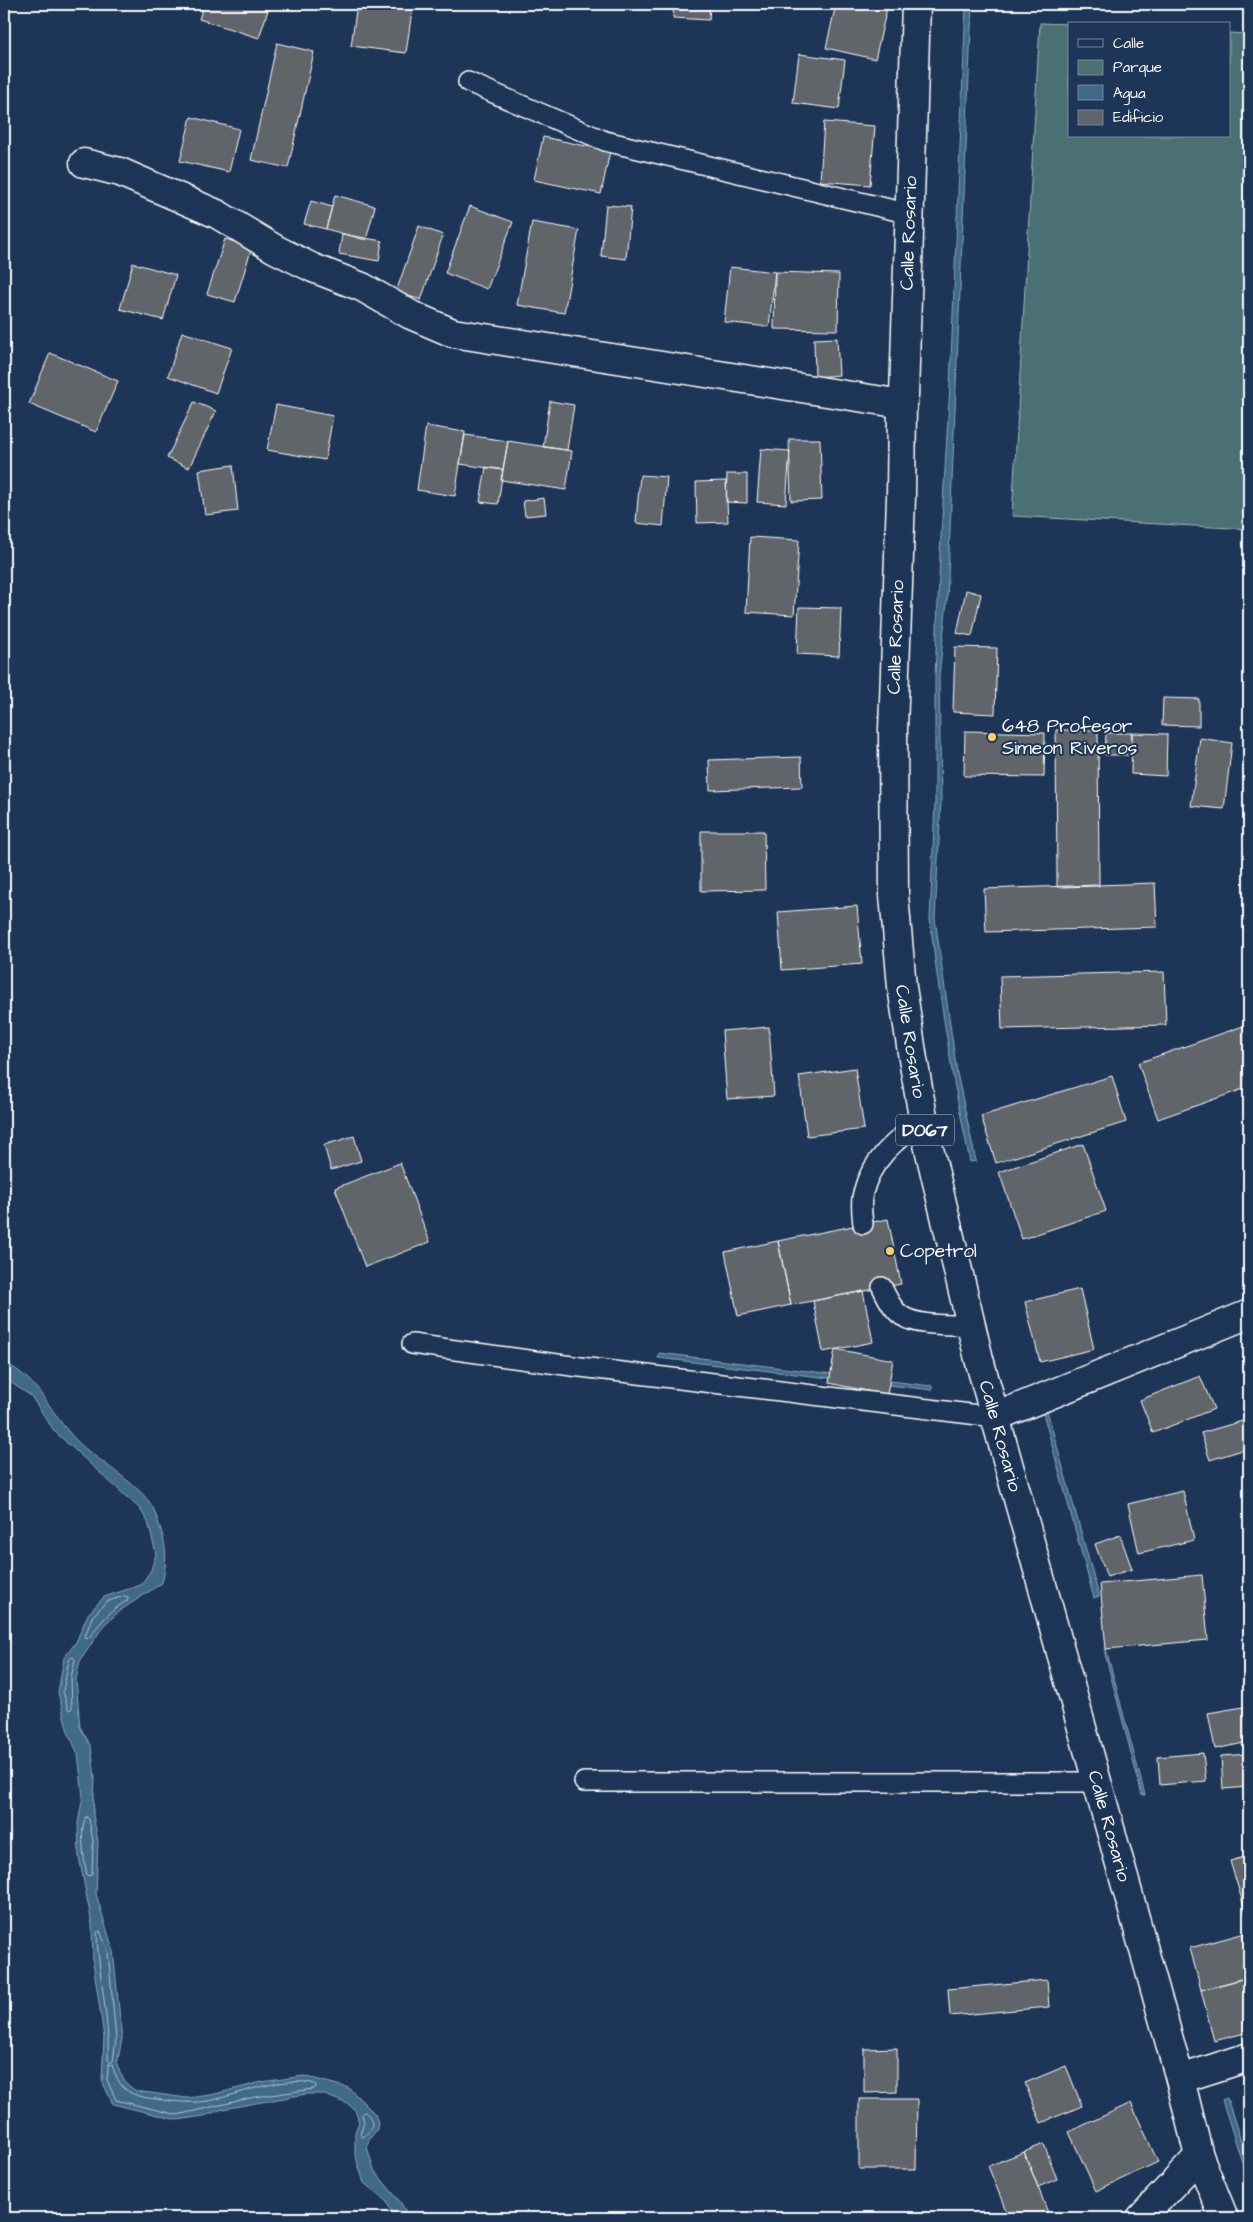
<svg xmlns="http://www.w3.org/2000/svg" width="1253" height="2222" viewBox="0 0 1253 2222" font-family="'Architects Daughter',sans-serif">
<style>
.green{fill:#4c7073;stroke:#a6b8b9}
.water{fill:#406a88;stroke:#8ca6b8}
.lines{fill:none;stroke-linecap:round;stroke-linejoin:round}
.shore{stroke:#b3c3cf;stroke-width:1}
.building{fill:#60656b;stroke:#fff}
.service-casing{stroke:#fff;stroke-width:22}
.minor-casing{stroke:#fff;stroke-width:31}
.primary-casing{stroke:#fff;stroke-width:31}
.service{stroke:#1d3557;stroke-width:19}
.minor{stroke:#1d3557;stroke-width:28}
.primary{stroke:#1d3557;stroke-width:28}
.poi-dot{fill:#ffd166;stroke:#1d3557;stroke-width:2}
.labels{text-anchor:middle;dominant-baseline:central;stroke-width:4;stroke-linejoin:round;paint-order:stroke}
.shield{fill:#1d3557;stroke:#bbc2cd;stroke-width:1}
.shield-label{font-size:18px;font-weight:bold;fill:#fff}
.street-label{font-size:19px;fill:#fff;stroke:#1d3557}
.poi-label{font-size:19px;fill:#fff;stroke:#1d3557;text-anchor:start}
</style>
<rect width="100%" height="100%" fill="#1d3557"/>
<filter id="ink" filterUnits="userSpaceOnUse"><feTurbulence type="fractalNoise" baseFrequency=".02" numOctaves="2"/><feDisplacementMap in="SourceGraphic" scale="10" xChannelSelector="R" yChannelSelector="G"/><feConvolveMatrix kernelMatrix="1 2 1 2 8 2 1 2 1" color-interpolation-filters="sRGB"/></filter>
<g filter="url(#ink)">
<!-- green -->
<path class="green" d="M1040,23L1069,24V136H1229V33L1249,34V529L1012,516Z"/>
<!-- water -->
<path class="water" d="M966,4H972L947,601L939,676L941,801L935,919L957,1073L976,1161L970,1162L953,1077L937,975L930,920L935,802V677L940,553L950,385Z
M659,1353L932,1386V1390L658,1358Z
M4,1362C42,1382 48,1411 76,1440C95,1460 142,1485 153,1508C157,1515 158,1523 161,1530C167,1549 167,1564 162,1583L121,1610L104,1625L80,1661L76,1679L80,1727L91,1746L95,1777L93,1815L98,1841L96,1894L113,1950L122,2039L117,2064L120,2073L127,2084L136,2091L187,2098L211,2095L262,2082L304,2076L349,2088L375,2114L378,2123L377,2129L369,2140L367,2147L374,2170L401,2203L409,2218H395L386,2201L364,2183L355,2154V2132L359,2122L355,2110L348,2104L322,2094H306L223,2109L204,2116L177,2120L113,2104L102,2081L104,2037L93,1962L92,1924L79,1857L78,1823L83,1796L78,1754L68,1732L58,1692L64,1658L76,1642L88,1614L104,1597L141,1585L151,1570L156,1554L148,1522L140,1509L55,1432L31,1396L4,1378Z
M1044,1400L1099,1596L1094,1598L1040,1402Z
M1106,1649L1145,1795H1142L1104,1650Z
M1227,2098L1249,2166V2184L1222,2100Z"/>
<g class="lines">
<!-- shore -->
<path class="shore" d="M125,1596L128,1597V1600C111,1610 100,1622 89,1638L85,1637L92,1617L106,1602Z
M73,1657L75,1660L71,1678L72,1708L70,1710L68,1709L63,1691L69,1660Z
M86,1817L89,1819L93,1841L92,1874L90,1876L87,1875C84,1861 79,1828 86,1817Z
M100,1931L108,1951L116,2039L113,2061L111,2063L108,2060C110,2018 98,1976 97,1933Z
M109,2064L112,2065C120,2091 130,2096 156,2099C176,2102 194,2104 213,2100C243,2093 285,2075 315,2084L316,2087L314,2089L255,2097L177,2115L116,2100L107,2080Z
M365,2112C376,2121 373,2130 363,2137L360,2135L364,2122L362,2115Z"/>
</g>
<!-- building -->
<path class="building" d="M204,4H270L259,38L199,19Z
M357,4H413L406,53L351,46Z
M674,4H710L709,20L673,18Z
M836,4H888L875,59L826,48Z
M277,43L314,52L288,168L251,160Z
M799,54L845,60L839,109L793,103Z
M191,117L239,129L229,172L180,161Z
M824,122L875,126L870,185L820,181Z
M543,137L610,151L601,194L534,180Z
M335,195L375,206L366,240L326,229Z
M311,201L332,207L326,229L304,224Z
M606,205L631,207L626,259L601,256Z
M470,206L513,222L487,289L445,273Z
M532,222L579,230L564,313L517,305Z
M419,226L443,235L421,300L396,292Z
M342,234L382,241L379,261L339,254Z
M225,239L252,247L235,302L207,294Z
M133,263L176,275L163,320L120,309Z
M730,267L775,272L769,327L724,322Z
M775,272L839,274L838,330L774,329Z
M182,332L232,348L216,393L168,376Z
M837,338L839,375L815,377L814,339Z
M50,353L118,381L96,432L29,404Z
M550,401L574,405L567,450L543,447Z
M194,402L216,411L189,468L167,458Z
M276,405L333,416L325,460L267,450Z
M426,426L465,432L455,496L417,490Z
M465,435L508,441L503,470L460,464Z
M789,439H820L822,500L791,501Z
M508,441L572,451L566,490L501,480Z
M761,449L790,451L786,504L757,502Z
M233,465L238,511L205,515L199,470Z
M486,467L503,470L498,504L480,502Z
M727,474H747V503L726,502Z
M640,475L667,477L663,526L636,523Z
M726,481L728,522L697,523L696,482Z
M544,498L546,514L525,516L523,501Z
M750,537L799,540L794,615L746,612Z
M966,590L981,594L972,636L957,633Z
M799,607L841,608L839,656L797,654Z
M955,647L997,648L995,714L953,712Z
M1163,698L1199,699V726L1162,725Z
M1056,730H1098L1099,886L1057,887Z
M965,731L1045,733L1044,777L964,776Z
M1106,733H1132L1131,755H1105Z
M1132,733L1167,734L1166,776L1131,774Z
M1200,738L1232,743L1224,809L1191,806Z
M801,757L802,787L710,790L709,760Z
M701,831H764L765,890L701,891Z
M1155,883L1157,927L986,932L984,889Z
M857,906L862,964L782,970L778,912Z
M1164,972L1166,1025L1002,1029L1000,976Z
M1249,1024V1087L1158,1119L1138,1063Z
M769,1027L774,1096L727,1099L722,1031Z
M855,1068L864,1129L807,1136L799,1076Z
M1112,1076L1126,1122L996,1163L981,1116Z
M354,1136L361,1161L331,1170L324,1145Z
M1083,1144L1106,1211L1022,1239L999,1172Z
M400,1163L430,1242L365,1267L335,1188Z
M888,1219L901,1284L791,1305L778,1241Z
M778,1241L791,1305L738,1316L725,1252Z
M1080,1289L1094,1349L1040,1362L1025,1302Z
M863,1291L873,1342L823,1352L813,1301Z
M835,1349L893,1360L887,1395L829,1383Z
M1200,1376L1214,1409L1153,1433L1140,1400Z
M1249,1419V1448L1210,1460L1201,1433Z
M1183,1491L1194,1540L1139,1553L1128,1504Z
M1120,1535L1132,1569L1107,1577L1095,1544Z
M1202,1575L1208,1640L1106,1649L1100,1584Z
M1249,1706V1742L1215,1749L1208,1713Z
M1203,1753L1206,1781L1160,1785L1158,1757Z
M1249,1754V1787L1223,1789L1221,1756Z
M1249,1856V1916H1247L1230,1861Z
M1249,1932V1977L1201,1990L1190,1948Z
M1249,1977V2032L1214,2041L1201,1990Z
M1047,1980L1049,2007L950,2016L948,1989Z
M897,2048V2092L864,2093V2049Z
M1066,2066L1082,2106L1041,2123L1025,2083Z
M859,2099H917L916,2169H859Z
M1131,2103L1158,2162L1096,2191L1069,2132Z
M1044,2144L1057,2179L1038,2187L1024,2152Z
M1024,2152L1038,2187L1050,2218H1009L988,2166Z"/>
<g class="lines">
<!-- service casing -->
<g class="service-casing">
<path id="service" d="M468,82L605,141L910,214
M863,1224C862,1215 860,1202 863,1193C871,1159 897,1140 923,1119
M882,1287C886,1296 893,1310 902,1316C920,1327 951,1324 971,1326
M412,1344L572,1366L995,1417
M584,1782H1097"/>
</g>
<!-- minor casing -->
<g class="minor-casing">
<path id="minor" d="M84,163L120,172L217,214L275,249L313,268L362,287L411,315L453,333L902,404
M995,1417L1249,1314
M1180,2079L1249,2057
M1141,2218L1199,2156"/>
</g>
<!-- primary casing -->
<g class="primary-casing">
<g id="primary">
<path id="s1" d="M916,4L904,396L902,404L901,497L893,730L894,895L902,987L913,1059L927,1140L979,1359L1180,2079L1199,2156L1224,2218"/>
</g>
</g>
<!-- service -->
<use href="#service" class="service"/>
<!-- minor -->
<use href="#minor" class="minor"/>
<!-- primary -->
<use href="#primary" class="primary"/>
</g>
</g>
<!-- markers -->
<g class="poi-dot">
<circle cx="992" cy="737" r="5"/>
<circle cx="890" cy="1251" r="5"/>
</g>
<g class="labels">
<!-- shield labels -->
<rect class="shield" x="896" y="1114.5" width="58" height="31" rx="4"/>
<g class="shield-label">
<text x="925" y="1130">D067</text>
</g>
<!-- street labels -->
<g class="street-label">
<text transform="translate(909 233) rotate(-88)">Calle Rosario</text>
<text transform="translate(896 637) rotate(-88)">Calle Rosario</text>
<text stroke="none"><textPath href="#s1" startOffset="1039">Calle Rosario</textPath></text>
<text stroke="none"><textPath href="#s1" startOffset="1444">Calle Rosario</textPath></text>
<text stroke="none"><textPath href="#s1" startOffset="1849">Calle Rosario</textPath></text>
</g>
<!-- poi labels -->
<g class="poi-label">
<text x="1002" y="726">648 Profesor<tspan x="1002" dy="22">Simeon Riveros</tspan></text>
<text x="900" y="1251">Copetrol</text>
</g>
</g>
<!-- margin -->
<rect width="1253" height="2222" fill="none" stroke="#1d3557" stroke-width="20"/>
<rect x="10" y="10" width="1233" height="2202" fill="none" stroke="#fff" stroke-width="2" filter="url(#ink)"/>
<!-- legend -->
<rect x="1068" y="22" width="162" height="115" fill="#1d3557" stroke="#77869a"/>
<rect x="1078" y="39" width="25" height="8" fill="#1d3557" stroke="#77869a"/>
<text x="1113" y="48" font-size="15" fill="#ffffff">Calle</text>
<rect x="1078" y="60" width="25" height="15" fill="#4c7073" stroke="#77869a"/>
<text x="1113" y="72" font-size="15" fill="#ffffff">Parque</text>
<rect x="1078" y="85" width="25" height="15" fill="#406a88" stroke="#77869a"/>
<text x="1113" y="98" font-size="15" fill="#ffffff">Agua</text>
<rect x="1078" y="110" width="25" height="15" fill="#60656b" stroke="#77869a"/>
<text x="1113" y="122" font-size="15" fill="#ffffff">Edificio</text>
</svg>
